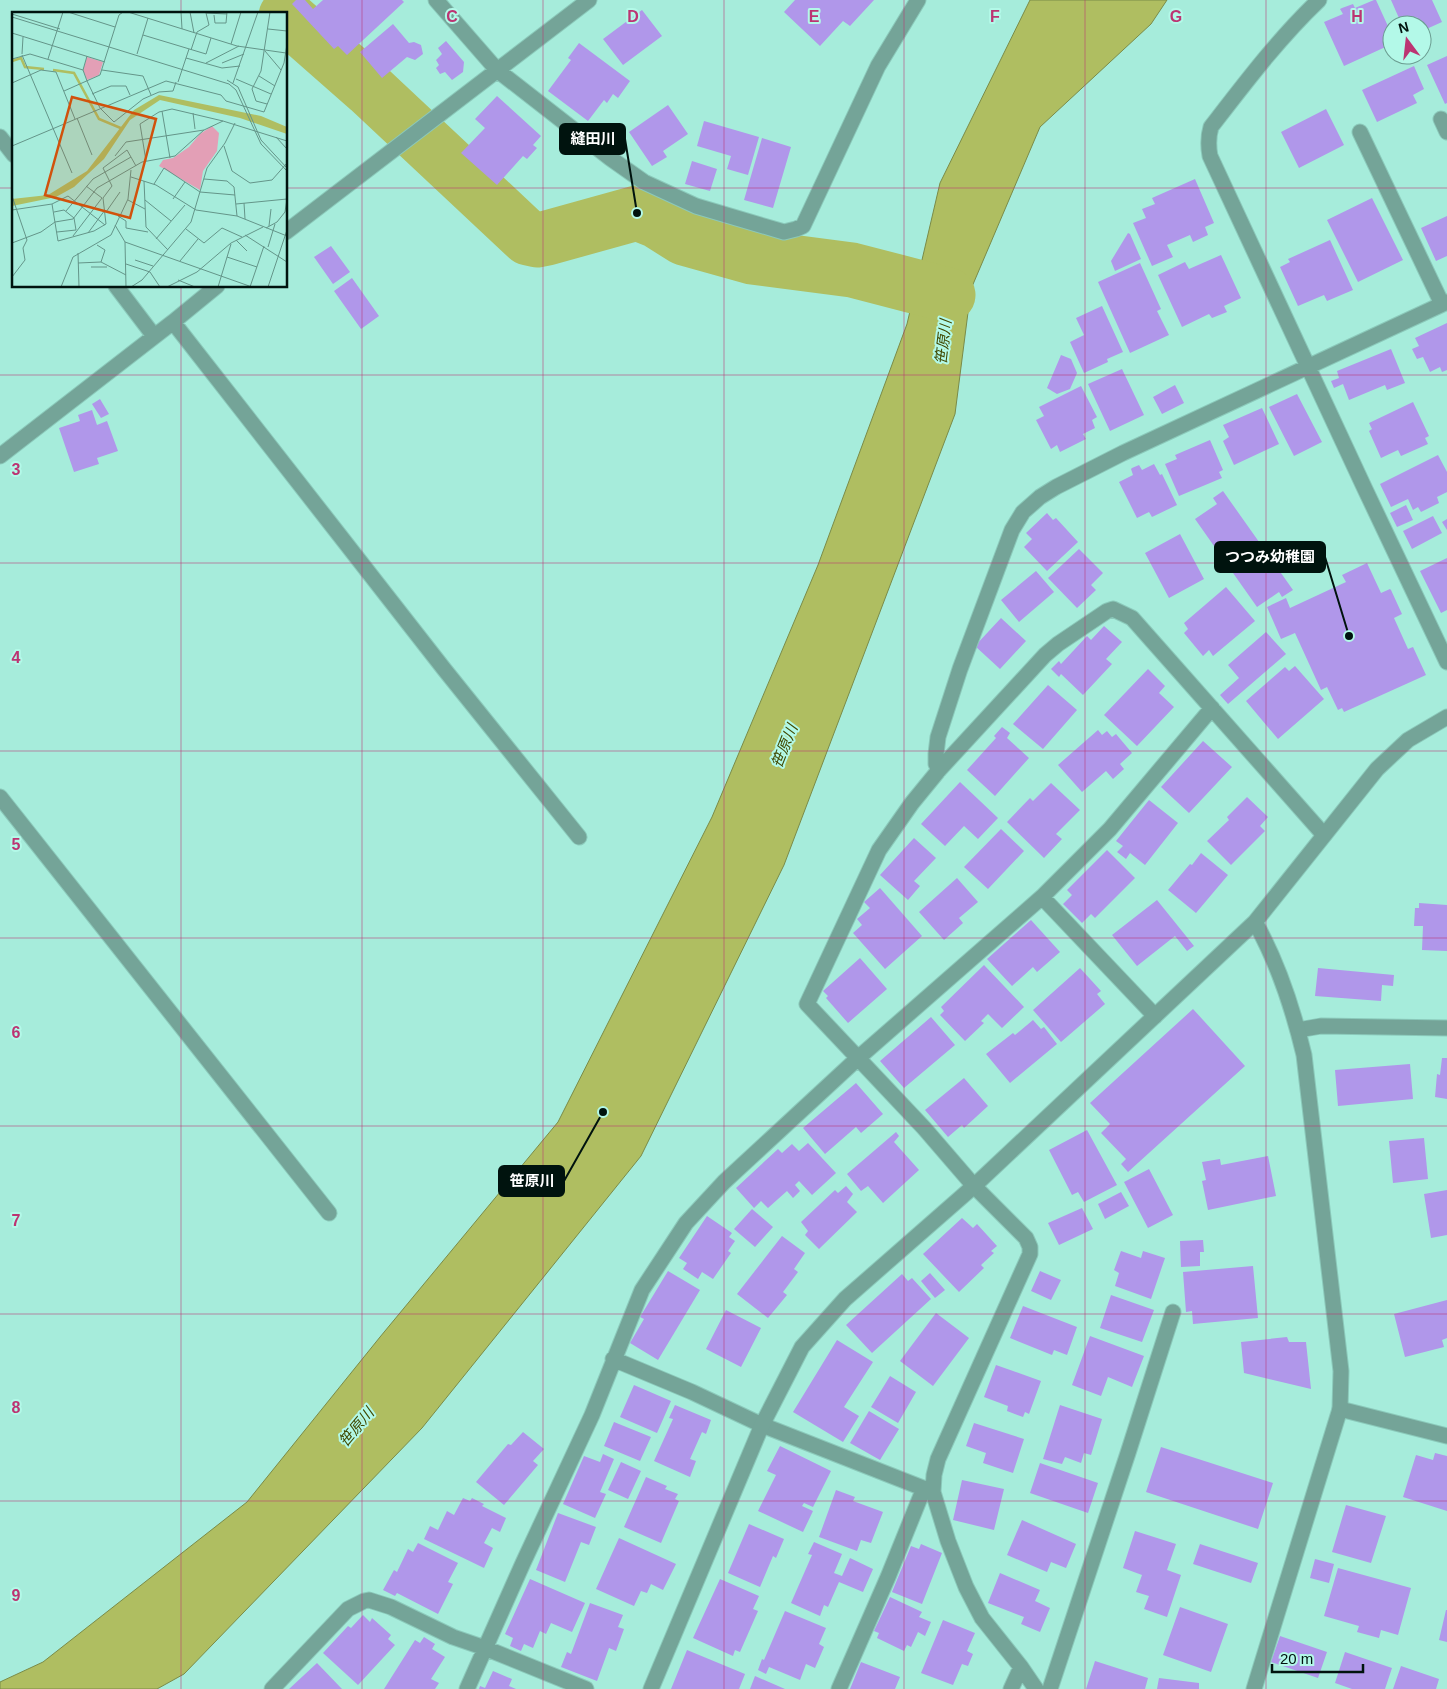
<svg xmlns="http://www.w3.org/2000/svg" width="1447" height="1689" viewBox="0 0 1447 1689" font-family="Helvetica,'Noto Sans JP',sans-serif">
<style>
.water{fill:#afbe61;stroke:#7a8b48}
.lines{fill:none;stroke-linecap:round;stroke-linejoin:round}
.river{stroke:#afbe61;stroke-width:55}
.building{fill:#b097ea}
.minor-casing{stroke:#8bc9ba;stroke-width:17}
.tertiary-casing{stroke:#8bc9ba;stroke-width:17}
.minor{stroke:#74a498;stroke-width:15}
.tertiary{stroke:#74a498;stroke-width:15}
.grid{fill:none;stroke:#bc3472;stroke-width:1;stroke-opacity:0.55}
.labels{text-anchor:middle;dominant-baseline:central;stroke-width:4;stroke-linejoin:round;paint-order:stroke}
.water-label{font-size:15px;font-style:italic;fill:#404800;stroke:#b3f9e8}
.inset-river{fill:none;stroke:#afbe61;stroke-width:2.5}
.inset-road{fill:none;stroke:#649589;stroke-width:1}
.view{fill:#d1520c;fill-opacity:0.15;stroke:#d1520c;stroke-width:2.5}
.inset-edge{fill:none;stroke:#00130e;stroke-width:2.5}
.grid-label{font-size:16px;text-anchor:middle;font-weight:bold;fill:#bc3472;stroke:#b3f9e8;stroke-width:4;stroke-linejoin:round;paint-order:stroke}
.leader{fill:none;stroke:#00130e;stroke-width:2}
.callout-dot{fill:#00130e;stroke:#b3f9e8;stroke-width:2}
.callout{fill:#00130e;stroke:#00130e;stroke-width:2}
.callout-label{font-size:15px;text-anchor:middle;font-weight:bold;fill:#fff}
</style>
<rect width="100%" height="100%" fill="#a6ecdb"/>
<!-- water -->
<path class="water" d="M1030,0H1167L1151,24L1040,127L971,289L955,414L784,865L641,1156L422,1428L184,1674L157,1689H0V1682L43,1662L247,1502L380,1337L558,1122L712,817L818,565L907,324L940,183Z"/>
<g class="lines">
<!-- river -->
<path class="river" d="M286,16L369,89L528,238L537,240L547,238L637,213L657,221L684,238L752,257L852,270L948,295"/>
</g>
<!-- building -->
<path class="building" d="M296,0H305L313,9L323,0H402L404,2L347,55L338,46L334,49L292,4Z
M795,0H874L850,26L843,21L820,46L784,12Z
M1374,0H1376L1392,35V44L1344,66L1324,22L1343,14L1340,9L1342,8L1353,4L1355,8Z
M1391,0H1432L1442,22L1422,31V25H1402Z
M642,10L662,36L623,65L603,39Z
M393,24L409,43L414,42L421,45L423,54L415,60L407,57L382,78L360,52Z
M446,41L464,62L463,72L452,80L445,72L440,74L436,68L439,65L436,60L442,54L438,48Z
M579,43L630,81L618,98L613,94L607,103L604,100L588,121L548,91L571,60L568,58Z
M1447,56V103L1445,104L1427,65Z
M1414,66L1424,89L1413,95L1417,103L1377,122L1362,90Z
M497,96L541,136L533,145L537,148L527,159L523,156L497,185L461,153L485,128L475,119Z
M668,105L688,134L663,151L667,157L652,166L629,132Z
M1326,109L1344,145L1299,168L1281,132Z
M704,121L759,137L748,175L727,169L731,156L697,146Z
M762,138L791,147L773,208L744,200Z
M692,161L717,169L710,191L685,184Z
M1195,179L1214,223L1205,227L1208,235L1193,242L1190,235L1167,245L1173,257L1152,266L1133,223L1146,218L1142,209L1155,204L1152,198Z
M1372,198L1403,260L1358,282L1327,220Z
M1447,216V256L1436,261L1421,228Z
M1128,233L1130,234L1141,259L1115,271L1111,261Z
M1330,240L1353,290L1327,301L1324,295L1298,306L1280,267L1290,262L1288,259Z
M331,246L350,272L333,284L314,257Z
M1221,255L1241,298L1224,306L1227,312L1212,318L1209,314L1182,327L1158,275L1185,262L1189,269Z
M1140,263L1161,309L1157,311L1169,335L1130,353L1098,282Z
M352,278L379,316L361,329L334,291Z
M1102,306L1123,352L1107,359L1108,362L1084,373L1070,342L1084,335L1076,318Z
M1447,323V370L1442,372L1440,367L1430,372L1423,357L1417,359L1412,349L1419,346L1415,338Z
M1391,349L1405,383L1387,390L1385,385L1349,400L1343,384L1334,388L1331,381L1339,378L1337,371Z
M1061,355L1071,359L1077,373L1070,389L1057,394L1047,388Z
M1122,369L1144,415L1110,431L1088,384Z
M1175,385L1184,403L1162,414L1153,397Z
M1081,386L1097,417L1092,420L1095,428L1083,434L1086,439L1060,452L1057,445L1051,449L1036,420L1044,416L1039,407Z
M1297,394L1322,442L1294,456L1269,407Z
M100,399L109,414L101,418L92,404Z
M1413,402L1429,436L1425,438L1428,444L1401,456L1398,450L1381,458L1369,431L1372,429L1369,423Z
M1262,408L1279,444L1234,465L1223,441L1229,437L1223,425Z
M92,410L97,425L107,421L118,451L97,458L99,464L74,472L59,428L80,421L78,415Z
M1210,440L1223,470L1219,472L1222,478L1179,496L1165,464L1177,459L1175,455Z
M1438,455L1447,472V492L1437,497L1439,503L1421,512L1418,507L1413,510L1408,499L1391,507L1380,484Z
M1154,464L1160,475L1162,474L1177,505L1152,517L1149,512L1137,518L1119,482L1133,475L1131,469L1132,468L1139,465L1142,470Z
M1223,491L1293,590L1282,597L1279,592L1257,607L1195,519L1217,504L1213,498Z
M1406,505L1413,520L1397,527L1390,513Z
M1047,513L1053,520L1056,518L1078,542L1047,571L1024,547L1032,539L1026,533Z
M1433,516L1442,533L1412,549L1403,531Z
M1447,519V530L1442,522Z
M1180,534L1204,579L1169,598L1145,553Z
M1079,549L1103,573L1091,585L1096,590L1077,608L1048,578Z
M1447,558V610L1441,613L1420,571Z
M1367,563L1381,593L1390,589L1391,590L1402,614L1394,618L1408,649L1413,647L1426,675L1344,712L1342,708L1338,710L1327,687L1321,690L1295,633L1281,639L1267,607L1286,598L1290,608L1346,582L1342,575Z
M1036,571L1054,592L1019,622L1001,600Z
M1226,587L1255,621L1213,656L1209,650L1203,656L1184,633L1188,629L1184,623Z
M1001,618L1026,641L1000,669L975,646Z
M1104,626L1122,642L1106,659L1112,664L1083,695L1061,674L1059,677L1051,669L1059,661L1061,664L1087,636L1091,640Z
M1266,632L1286,654L1228,704L1220,695L1239,678L1228,665Z
M1295,666L1324,699L1278,739L1246,701L1285,667L1289,671Z
M1148,669L1165,686L1159,693L1174,707L1137,746L1104,715Z
M1048,685L1077,710L1043,749L1013,724Z
M1002,727L1010,733L1007,738L1029,758L995,796L967,770L996,738L994,736Z
M1098,730L1102,735L1107,731L1112,737L1116,734L1132,753L1120,764L1124,769L1113,779L1106,771L1082,792L1058,765Z
M1203,741L1232,767L1189,813L1161,787Z
M960,782L998,818L978,839L964,826L945,846L921,824Z
M1051,783L1080,810L1056,834L1062,839L1044,858L1007,822L1030,798L1033,801Z
M1247,797L1268,817L1260,826L1265,831L1231,865L1207,841L1229,820L1227,817Z
M1149,800L1178,823L1145,865L1130,853L1126,859L1117,852L1123,846L1116,841Z
M1001,829L1024,851L988,889L964,867Z
M914,838L936,858L914,881L920,886L908,900L880,875Z
M1107,850L1135,878L1095,918L1091,914L1082,923L1063,904L1072,895L1067,890Z
M1201,853L1228,875L1196,913L1168,890L1190,864L1192,865Z
M957,878L978,902L959,918L963,923L944,940L919,912Z
M880,888L922,936L885,969L853,933L862,925L857,919L870,908L864,902Z
M1157,900L1194,946L1187,951L1175,936L1137,966L1112,935Z
M1419,903L1447,905V951L1422,950L1423,926H1414L1415,908H1419Z
M1031,920L1060,952L1037,972L1033,967L1012,986L987,959Z
M860,958L887,989L848,1023L826,998L828,996L823,991Z
M984,965L1024,1007L1002,1028L988,1014L981,1021L984,1023L965,1041L940,1015L944,1011L941,1007Z
M1080,968L1101,991L1097,994L1105,1004L1061,1042L1033,1010Z
M1318,968L1394,975L1393,986L1382,985L1381,1001L1315,996Z
M1193,1009L1245,1066L1128,1172L1121,1164L1126,1159L1101,1133L1110,1124L1090,1103Z
M931,1017L955,1045L904,1088L880,1061Z
M1033,1020L1041,1029L1044,1027L1057,1044L1010,1083L986,1054L1013,1033L1015,1035Z
M1442,1058H1447V1099L1435,1097L1437,1074L1440,1075Z
M1410,1064L1413,1099L1338,1106L1335,1070Z
M964,1078L988,1106L964,1128L962,1125L948,1137L925,1110Z
M856,1083L883,1114L861,1133L856,1127L825,1154L803,1128Z
M1087,1130L1117,1185L1084,1202L1078,1192L1072,1195L1049,1150Z
M896,1132L899,1136L894,1142L919,1170L883,1203L868,1186L861,1191L847,1174Z
M1424,1138L1428,1179L1393,1183L1389,1141Z
M808,1143L836,1173L812,1195L799,1181L795,1185L800,1191L793,1198L787,1191L768,1208L761,1201L754,1208L736,1188L778,1149L782,1153L792,1144L799,1151Z
M1268,1156L1276,1196L1208,1210L1202,1181L1206,1180L1202,1162L1220,1159L1221,1165Z
M1149,1169L1173,1215L1148,1228L1124,1182Z
M846,1186L853,1194L847,1202L857,1212L819,1249L805,1235L808,1231L801,1222L835,1190L838,1193Z
M1447,1190V1235L1431,1238L1424,1194Z
M1121,1192L1129,1206L1105,1219L1098,1204Z
M1082,1208L1093,1229L1059,1245L1048,1223Z
M752,1209L773,1227L755,1247L734,1229Z
M707,1216L732,1233L729,1237L735,1241L728,1251L731,1253L713,1279L702,1272L698,1279L683,1269L687,1263L679,1258Z
M962,1218L973,1228L977,1224L997,1246L991,1251L994,1253L981,1265L984,1268L959,1292L923,1254Z
M782,1236L805,1253L794,1269L798,1272L783,1292L787,1295L768,1318L737,1294Z
M1203,1240L1204,1252H1200V1266L1181,1267L1180,1241Z
M1121,1251L1141,1258L1143,1251L1165,1258L1151,1299L1115,1286L1119,1273L1114,1270Z
M1253,1266L1258,1318L1193,1324L1192,1311L1186,1312L1183,1272Z
M668,1271L700,1290L658,1360L630,1343L644,1319L640,1317Z
M1040,1271L1061,1280L1051,1300L1031,1291Z
M930,1273L945,1290L935,1298L921,1281Z
M902,1274L908,1281L912,1278L931,1299L872,1353L846,1325Z
M1111,1295L1154,1310L1142,1342L1100,1328Z
M1447,1300V1338L1442,1340L1444,1347L1405,1357L1394,1314Z
M1023,1306L1077,1327L1067,1355L1054,1350L1052,1355L1010,1338Z
M726,1310L761,1328L741,1367L706,1349Z
M936,1313L969,1338L933,1386L900,1361Z
M1090,1336L1144,1356L1132,1387L1108,1377L1101,1396L1072,1385Z
M1287,1337L1289,1342H1306L1311,1389L1244,1373L1241,1342Z
M837,1340L873,1362L844,1407L859,1416L843,1442L793,1412Z
M996,1365L1041,1381L1029,1414L1025,1412L1023,1417L1007,1411L1008,1406L984,1397Z
M890,1376L916,1392L898,1423L871,1407Z
M634,1385L671,1401L657,1433L620,1417Z
M675,1405L711,1420L706,1434L702,1432L690,1459L696,1461L690,1477L654,1461L673,1419L669,1418Z
M1060,1405L1102,1419L1091,1455L1084,1453L1081,1463L1065,1457L1062,1464L1043,1459Z
M869,1411L899,1429L880,1460L850,1443Z
M614,1422L651,1437L640,1461L604,1446Z
M974,1423L1024,1439L1013,1473L983,1463L986,1453L966,1446Z
M523,1432L544,1449L533,1461L538,1465L504,1505L476,1482L508,1444L511,1445Z
M780,1446L831,1471L813,1507L804,1503L802,1506L813,1511L803,1532L758,1511L776,1475L767,1471Z
M1161,1447L1273,1483L1258,1529L1146,1492Z
M1435,1453L1447,1456V1511L1403,1497L1416,1455L1433,1460Z
M603,1454L614,1459L600,1492L606,1494L595,1518L563,1504L584,1456L600,1462Z
M621,1462L641,1471L628,1499L608,1490Z
M1040,1463L1098,1483L1088,1513L1030,1493Z
M646,1477L667,1486L665,1489L678,1494L675,1499L679,1501L661,1543L624,1527Z
M962,1480L1004,1489L994,1530L953,1520Z
M836,1490L855,1497L853,1501L883,1512L871,1543L861,1540L857,1551L819,1537Z
M463,1498L470,1501L472,1498L484,1504L482,1506L506,1518L500,1532L492,1528L484,1543L493,1548L484,1568L424,1539L430,1526L438,1530L447,1511L454,1515Z
M1346,1505L1386,1516L1371,1563L1332,1552Z
M558,1513L596,1527L589,1545L581,1542L565,1582L536,1570Z
M1022,1520L1076,1544L1066,1568L1051,1562L1047,1572L1007,1555Z
M749,1524L784,1539L776,1558L773,1556L760,1587L728,1573Z
M1135,1531L1176,1544L1167,1570L1181,1575L1167,1617L1144,1609L1149,1596L1136,1592L1142,1575L1123,1568Z
M619,1538L676,1564L663,1590L651,1584L647,1593L641,1591L634,1606L596,1589Z
M814,1542L842,1554L834,1573L842,1576L850,1558L873,1569L863,1592L839,1582L828,1607L824,1605L820,1616L791,1603L812,1555L808,1554Z
M418,1543L458,1563L448,1582L453,1584L438,1614L397,1593L395,1596L383,1590L394,1570L397,1572L408,1549L413,1552Z
M921,1544L942,1553L922,1604L892,1592L911,1546L919,1549Z
M1200,1544L1258,1563L1251,1583L1193,1564Z
M1315,1559L1334,1564L1329,1583L1310,1578Z
M1338,1568L1411,1588L1398,1635L1381,1630L1379,1638L1357,1632L1359,1626L1324,1616Z
M1000,1573L1040,1590L1035,1601L1050,1608L1040,1632L1021,1624L1024,1617L988,1603Z
M530,1579L585,1603L572,1632L551,1623L546,1634L540,1631L533,1648L524,1644L521,1651L510,1646L513,1638L505,1634Z
M720,1579L759,1596L753,1609L758,1611L740,1652L735,1650L733,1656L693,1638Z
M890,1597L922,1612L919,1617L931,1622L925,1636L918,1632L911,1647L907,1645L904,1651L877,1638L879,1633L874,1631Z
M590,1603L623,1615L618,1627L624,1629L616,1651L609,1648L597,1681L561,1667L567,1652L571,1654Z
M1180,1607L1228,1624L1211,1672L1163,1655Z
M1446,1610H1447V1642L1439,1640Z
M785,1611L826,1628L819,1644L824,1647L815,1668L806,1664L800,1680L769,1667L766,1674L758,1670L762,1659L764,1660Z
M363,1615L370,1622L372,1618L391,1635L388,1639L395,1645L358,1685L323,1653L348,1626L351,1628Z
M943,1620L975,1633L967,1651L973,1654L968,1666L962,1664L953,1685L921,1673Z
M1280,1636L1327,1652L1318,1678L1271,1662Z
M424,1637L435,1644L432,1649L445,1657L431,1679L439,1683L435,1689H384L415,1640L420,1643Z
M687,1650L745,1674L739,1689H671Z
M1345,1652L1392,1668L1385,1689H1352L1335,1683Z
M1095,1661L1148,1678L1145,1689H1086Z
M861,1662L900,1677L895,1689H850Z
M317,1663L342,1689H289Z
M1401,1666L1439,1679L1436,1689H1393Z
M493,1671L512,1679L509,1686L516,1689H479L480,1686L485,1688Z
M755,1676L785,1689H750Z
M1159,1678L1199,1683V1689H1157Z"/>
<g class="lines">
<!-- minor casing -->
<g class="minor-casing">
<path id="minor" d="M436,0L497,70L610,158L644,182L696,206L784,232L796,229L803,226L878,66L918,0
M1319,0C1279,38 1245,83 1211,127C1208,137 1208,145 1210,156L1364,487L1447,662
M1441,119L1447,132
M1360,132L1442,304
M0,137L14,155
M286,232L589,0
M116,286L154,336
M173,322L444,669L579,837
M0,456L173,322L217,286
M939,770L936,764V754L938,737L960,669L1012,530L1023,512L1040,497L1056,487L1123,453L1447,302
M0,797L329,1213
M1042,897L1155,1016
M1298,1030L1321,1026L1447,1028
M613,1359L692,1392L762,1425L933,1492
M1340,1409L1447,1436
M272,1689L348,1609L364,1601L369,1600L391,1607L453,1637L485,1648L586,1689
M467,1689L523,1563L592,1415L642,1290L686,1223L724,1182L857,1059L1042,897L1110,829L1212,708
M839,1689L888,1577L924,1488
M1011,1689L1021,1667
M1036,1689L1021,1667L982,1618L966,1587L948,1541L933,1492L934,1475L938,1459L1030,1254V1247L1026,1238L974,1186L924,1128L807,1004L879,850L912,803L939,770L1045,655L1058,644L1107,611L1113,609L1132,618L1324,835
M1050,1689L1128,1453L1173,1312"/>
</g>
<!-- tertiary casing -->
<g class="tertiary-casing">
<path id="tertiary" d="M651,1689L762,1425L802,1347L845,1299L974,1186L1255,922L1377,769L1408,740L1447,717
M1254,1689L1340,1409L1341,1371L1304,1055C1293,1009 1278,963 1255,922"/>
</g>
<!-- minor -->
<use href="#minor" class="minor"/>
<!-- tertiary -->
<use href="#tertiary" class="tertiary"/>
</g>
<!-- grid -->
<path class="grid" d="M181,0V14M362,0V1689M543,0V1689M724,0V1689M904,0V1689M1085,0V1689M1266,0V1689M0,188H14M286,188H1447M181,286V1689M0,375H1447M0,563H1447M0,751H1447M0,938H1447M0,1126H1447M0,1314H1447M0,1501H1447"/>
<g class="labels">
<!-- water labels -->
<g class="water-label">
<text transform="translate(943 342) rotate(-83)">笹原川</text>
<text transform="translate(784 746) rotate(-68)">笹原川</text>
<text transform="translate(356 1427) rotate(-50)">笹原川</text>
</g>
</g>
<!-- overview -->
<g transform="translate(12 12)">
<rect width="275" height="275" fill="#a6ecdb"/>
<path d="M75,45L91,50L87,63L75,68L71,58ZM200,114L207,121L205,139L191,159L188,178L147,154L151,148L161,146L177,135L188,122Z" fill="#e39fb6"/>
<path d="M147,83L249,104L275,115V122L228,106L148,88L118,108L92,147L62,175L44,185L0,194V187L36,183L75,159L122,98Z" fill="#afbe61"/>
<path class="inset-river" d="M0,49L9,46L13,55L32,57M41,58L62,61L87,107L111,117"/>
<path class="inset-road" d="M56,0L103,15M116,0L225,34L274,41M169,0L170,17M178,0L182,21M194,1L215,2M0,2L48,17M202,3L203,11H214L215,0M0,5L217,72L224,78L249,132L275,159M256,17L275,19M0,21L93,50M131,23L194,42L199,26M219,32L229,0M179,38L185,20L197,13L194,1M253,39L269,58M10,42L11,25M125,42L136,6M10,43L60,161M75,44L71,58L75,69L88,96L102,110L131,87L147,80L161,79L164,70M174,46L210,56L228,54M0,47L18,42L71,58M36,47L51,0M194,51L227,34M210,51L232,42M90,58L131,64L139,83M247,64L263,74M224,67L259,82M215,68L226,75L249,128L275,156M166,70L177,37M0,71L29,58L44,60L63,107M221,71L246,0M52,79L88,63L107,3L111,0M80,82L99,74H114L118,83M255,92L244,89L240,77L249,59L258,0M150,99L158,146M181,101L183,117M65,106L80,143M264,125L275,137M0,134L154,69L209,83L214,89L252,100L272,51L275,32M212,134L220,159L238,171L260,168L275,151M103,144L114,130L192,118M134,149L128,112L147,100L160,97L211,109M119,165L144,173L184,198L225,204L275,224M192,167L215,169L222,175L225,204M132,169L134,215L156,238M142,172L152,156L188,180L223,183M74,174L90,186M0,184L15,228L11,236L13,248L0,265M161,187L173,170M116,188L133,197M133,188L159,209M232,191L233,207M40,192L46,229L82,219L94,212L91,186L100,174L91,156L115,138L124,154M224,192L275,187M0,198L40,192L56,184L93,213M54,199L81,167L119,145M42,200L52,198L62,206L64,218M94,200L108,180M106,204L114,209V216L136,220M103,213L113,230L114,275M257,214L259,197M254,216L265,210L273,200L275,187M174,217L192,231L210,216L230,225M45,220L64,218M76,221L93,198M233,223L275,250M61,224L90,186M144,227L173,193M224,228L235,239M113,230L240,275M0,231L29,220L43,210L61,207L85,176L130,150L163,144L192,118L211,109L275,129M85,233L93,238L89,250M256,235L263,212M66,241L67,275M215,245L245,255M123,248L141,254M168,249L186,227M66,251L89,250L114,263M114,252L138,260L148,275M79,255H95M166,268L183,275M49,275L61,245L99,223L116,187L119,158M119,275L130,268L179,210L195,156L213,131L223,111M155,275L185,260L219,231L251,215M206,275L219,232M238,275L252,234M256,275L275,218"/>
<path class="view" d="M60,85L144,107L118,206L33,183Z"/>
<rect width="275" height="275" class="inset-edge"/>
</g>
<g class="grid-label">
<text x="452" y="22">C</text>
<text x="633" y="22">D</text>
<text x="814" y="22">E</text>
<text x="995" y="22">F</text>
<text x="1176" y="22">G</text>
<text x="1357" y="22">H</text>
<text x="16" y="475">3</text>
<text x="16" y="663">4</text>
<text x="16" y="850">5</text>
<text x="16" y="1038">6</text>
<text x="16" y="1226">7</text>
<text x="16" y="1413">8</text>
<text x="16" y="1601">9</text>
</g>
<!-- callouts -->
<path class="leader" d="M637 213L625 139M1349 636L1325 557M603 1112L564 1181"/>
<g class="callout-dot">
<circle cx="637" cy="213" r="5"/>
<circle cx="1349" cy="636" r="5"/>
<circle cx="603" cy="1112" r="5"/>
</g>
<g class="callout">
<rect x="560" y="124" width="65" height="30" rx="5"/>
<rect x="1215" y="542" width="110" height="30" rx="5"/>
<rect x="499" y="1166" width="65" height="30" rx="5"/>
</g>
<g class="callout-label">
<text x="593" y="144">縫田川</text>
<text x="1270" y="562">つつみ幼稚園</text>
<text x="532" y="1186">笹原川</text>
</g>
<!-- north arrow -->
<g transform="translate(1407 40) rotate(345)"><circle r="24" fill="#b3f9e8" stroke="#6b9d91"/>
<path d="M0-4L9 19L0 12L-9 19Z" fill="#bc3472"/>
<text y="-8" font-size="14" font-weight="bold" text-anchor="middle" fill="#00130e">N</text>
</g>
<!-- scale -->
<path d="M1272 1664v8h91v-8" fill="none" stroke="#00130e" stroke-width="2.5"/>
<text x="1280" y="1664" font-size="15" fill="#00130e" stroke="#b3f9e8" stroke-width="4" paint-order="stroke">20 m</text>
</svg>
